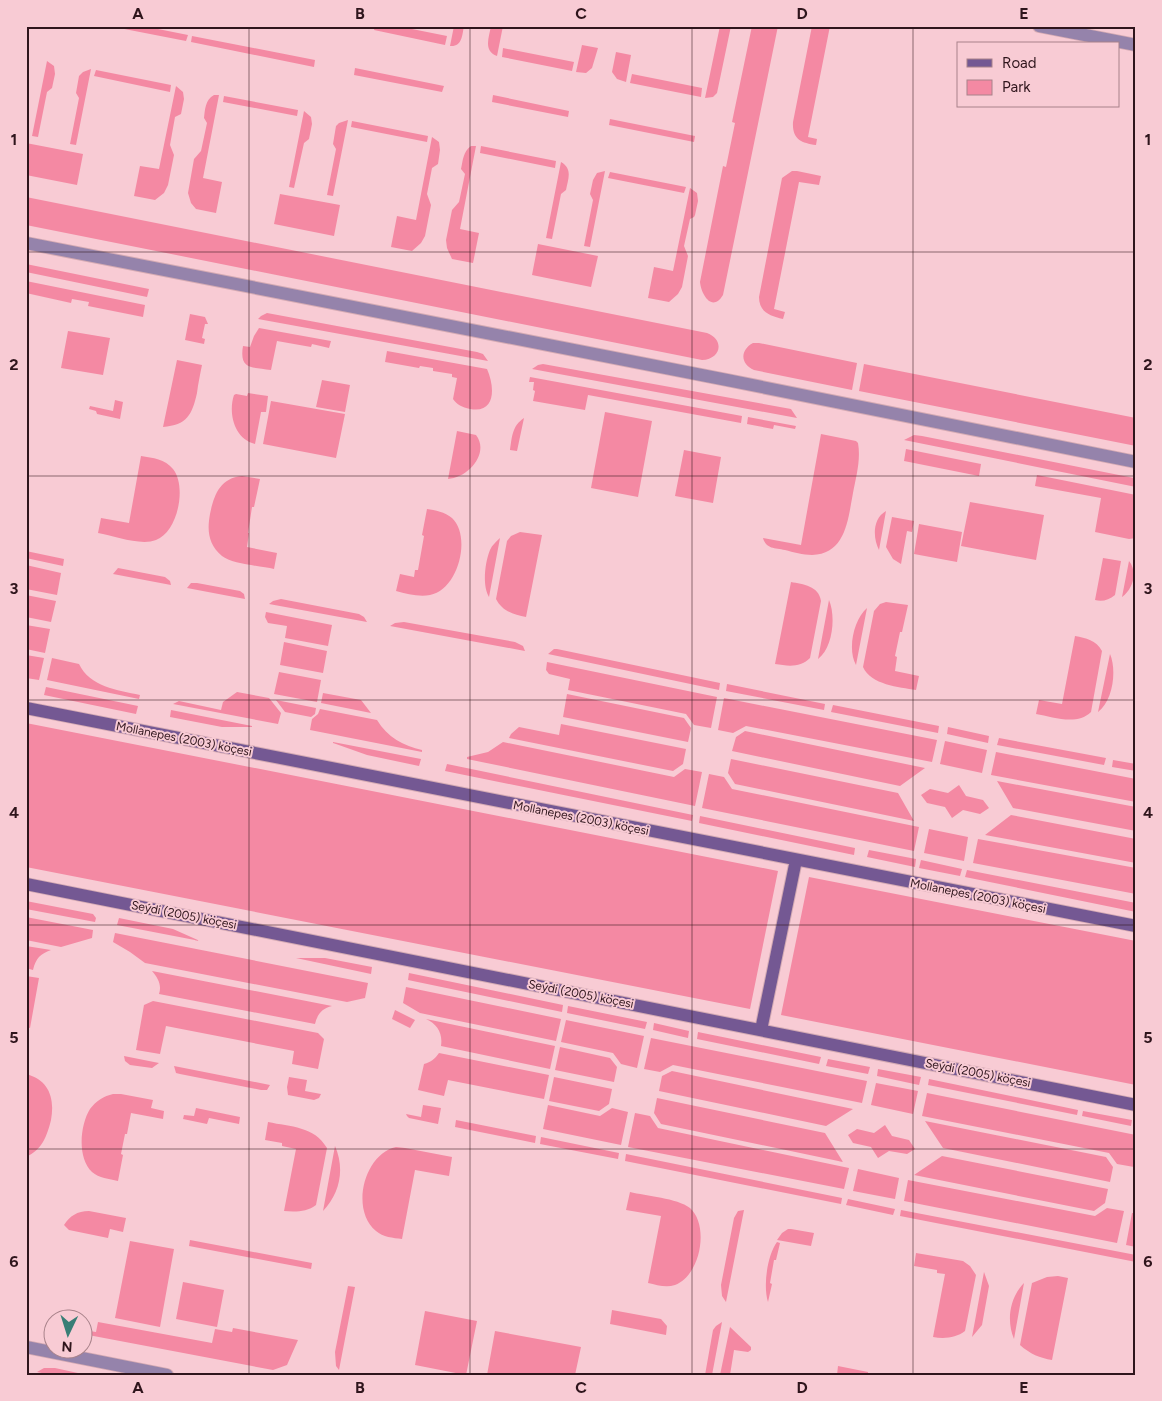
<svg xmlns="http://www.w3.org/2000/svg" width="1162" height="1401" viewBox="0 0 1162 1401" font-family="Figtree,sans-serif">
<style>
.green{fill:#f489a3}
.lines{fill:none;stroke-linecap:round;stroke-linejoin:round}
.street-casing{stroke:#d4aab3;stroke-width:14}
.secondary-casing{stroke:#d4aab3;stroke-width:14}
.street{stroke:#9583ab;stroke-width:12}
.secondary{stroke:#745893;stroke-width:12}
.grid{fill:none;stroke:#2f151c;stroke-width:1;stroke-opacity:0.55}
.labels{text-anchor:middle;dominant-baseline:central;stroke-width:4;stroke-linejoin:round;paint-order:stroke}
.street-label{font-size:12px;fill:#2f151c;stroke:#f8cbd4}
.neatline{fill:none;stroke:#2f151c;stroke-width:2}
.grid-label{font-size:16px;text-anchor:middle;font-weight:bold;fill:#2f151c}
</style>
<rect width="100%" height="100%" fill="#f8cbd4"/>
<!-- green -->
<path class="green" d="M109,26H143L188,35L186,41Z
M375,26H397L447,36L445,45L374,30Z
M454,26H464C462,36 462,47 450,46Z
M491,26H503L497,56C483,51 489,37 491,26Z
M720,26H731L717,93L713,97L705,98Z
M752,26H778L723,295C712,313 701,294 700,282L723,166L726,167L735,123L732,122Z
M812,26H830L808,137L817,139L816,145C801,143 792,139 793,122Z
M192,36L315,60L314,67L191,42Z
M582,45L598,48L592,68L586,73L576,72Z
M503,48L574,62L572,71L502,57Z
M616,52L631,55L626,82L617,79L612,72Z
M47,61L54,66L55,74L52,88L47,92L38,137L32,136Z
M355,68L444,86L442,92L354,75Z
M91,69L76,145L70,144L79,98L76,93L79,76L83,72Z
M96,70L171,85L170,92L94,76Z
M632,74L702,88L701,97L630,83Z
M176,86L183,92L184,99L181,114L175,117L170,145L174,155L168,185L164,193L155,200L134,196L140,166L159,169Z
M214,95H219L203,178L222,182L216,213L196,209L191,203L188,193L194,159L201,151L207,123L204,118C205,110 205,100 214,95Z
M493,95L569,111L568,117L492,102Z
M224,96L298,110L297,116L223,102Z
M304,111L311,117L312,124L309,139L304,143L294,188L289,187Z
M610,119L695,136L694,142L609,125Z
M348,120L333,196L327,195L336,149L333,144L336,126L339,123Z
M352,121L428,136L427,142L351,127Z
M432,137L439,142L440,150L438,164L432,168L427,194L431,205L425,236L421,243L412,251L391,247L397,216L416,220Z
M26,143L83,154L77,185L26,175Z
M471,146H476L460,229L479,233L473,263L452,259L447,248L446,240L452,210L459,202L465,174L461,169C463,160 463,152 471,146Z
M481,146L556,161L555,168L480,153Z
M561,162C573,169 568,179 566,190L561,194L552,239L546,238Z
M605,171L590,247L584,246L593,200L590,194L593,180L597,173Z
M792,171H797L821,176L819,185L799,182L774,309L785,312L783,319C770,316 759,312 759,297L782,178Z
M610,172L686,187L684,193L608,178Z
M690,188L697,193L698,201L695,215L694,217L690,219L684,246L688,256L682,287L678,294L669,302L648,298L654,267L673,271Z
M280,194L340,205L334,236L274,224Z
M26,197L707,333C725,340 721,359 702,360L26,225Z
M538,244L598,256L591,287L532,275Z
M26,264L149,289L147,297L26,272Z
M26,281L145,305L143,317L88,306L89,302L72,299L71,303L26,293Z
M267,313L477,352L483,354L488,361L258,319L261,316Z
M190,314L205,317L208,324H205L202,338L205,339L204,344L185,340Z
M259,328L331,341L329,348L312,344L311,347L277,341L271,370C252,367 239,370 243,346L250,347L254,336Z
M68,331L110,338L103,375L61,368Z
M753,343H759L857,363L852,390L754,370C740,364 740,350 753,343Z
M387,351L487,369C495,387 496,414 470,409C462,407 457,405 453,399L457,378L452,377V374L433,371V368L420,366L419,368L385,362Z
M177,360L202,365C200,375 198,384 197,393C192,415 187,425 163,427Z
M543,364L791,409L797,418L532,369L538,365Z
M864,364L1136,418V446L859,391Z
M530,377L742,416L741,423L588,395L585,410L533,401L535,391L533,390L534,382H529Z
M322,380L350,385L345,412L316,407Z
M248,393L268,396L266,412H261L255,444C234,439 228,413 234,395L236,394L247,396Z
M115,400L123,402L120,419L97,414L96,411L89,409L90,406L113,411Z
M271,401L345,414L336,458L263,444Z
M605,412L652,421L638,497L591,488Z
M748,417L796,426L795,429L774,425L773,429L747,424Z
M524,418L517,451L510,450C512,437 512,426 524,418Z
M457,431L476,435C490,453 468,478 448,479Z
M821,434L856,441L858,443C861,460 856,477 853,493C848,519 846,554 812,555C803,555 793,552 785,550C775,548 766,549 763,538L801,545Z
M914,435L922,436L1134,478L1136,479V487L904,440Z
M906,449L981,464L979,476L904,461Z
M684,450L721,457L713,503L675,496Z
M141,456C153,458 165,459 173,469C187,486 178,532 156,540C141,546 114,536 98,533L101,518L129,523Z
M1037,475L1136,495V538L1129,539L1095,532L1101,498L1035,486Z
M242,476L260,479L254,507H252L248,533H249L247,547L277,553L274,569C261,566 232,564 222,556C208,544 207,530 210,514C214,495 220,478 242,476Z
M970,502L1044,515L1036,560L961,546Z
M427,509C435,510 445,512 452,518C472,537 458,590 430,595C419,597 407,594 396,591L400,574L414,577L415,570H418L424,536L422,535Z
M886,511L879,550C873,538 872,519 886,511Z
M892,517L914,521L912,532L907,531L901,564L893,559L886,547Z
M919,524L962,532L957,562L914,554Z
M520,532L542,535L526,617C514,615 502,611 496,599L507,541L511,536Z
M500,538L489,597C482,586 485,562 490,550C492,545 496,542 500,538Z
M26,551L64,559L63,566L26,558Z
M1103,558L1121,561L1115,595C1109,600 1102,602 1095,600Z
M1129,561C1138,572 1133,589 1122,597Z
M26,565L61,573L57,595L26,589Z
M118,568L165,577L170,581L171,585L113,574Z
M791,582C803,584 819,586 821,601L810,658C800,668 788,666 775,664Z
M191,583H197L240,591L244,594L245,599L187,588Z
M26,595L56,601L51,622L26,617Z
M281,599L359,614L364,617L367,622L269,604L273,601Z
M829,600C836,616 833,648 818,659Z
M886,602L908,605L902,632H900L895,656L897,657L895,671L919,676L916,690C899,687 871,685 863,667L874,611L880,604Z
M867,608L856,665C847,649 854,619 867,608Z
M266,612L332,625L328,646L285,638L287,626L268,623L265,617Z
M404,622L515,642L523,646L525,651L390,626L395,623Z
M26,625L50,629L45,653L26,649Z
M1075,636C1086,638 1096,640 1102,651L1091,712C1077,726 1053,717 1036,714L1039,700L1062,704Z
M284,642L327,651L323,673L280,665Z
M554,649H557L720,683L719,690L548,654Z
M1110,654C1117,670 1113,701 1098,712Z
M26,655L44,658L39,680L26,678Z
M52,658L79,664C90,687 117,690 140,695L139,699L47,680Z
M547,662L717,697L711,728L694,725L686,714L568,690L570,679L549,674L546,670Z
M279,672L321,680L317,702L274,694Z
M727,684L825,704L824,710L726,691Z
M46,687L138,706L136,714L44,695Z
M237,692L269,698L281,713L278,724L173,704L179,701L221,710L223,702Z
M323,693L361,700L371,713L321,703Z
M567,694L684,718L691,728L688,742L563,717Z
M724,698L937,740L932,762L746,726L733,733L718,730Z
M276,700L316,708L315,714L311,717L285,712Z
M833,705L939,726L938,733L831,712Z
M320,709L377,720C387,737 404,746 422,750V752L310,730L312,719L318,714Z
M171,710L252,726V727H222L170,717Z
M26,723L778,871L750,1009L26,867Z
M561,724L686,749L683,764L673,771L509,738L511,734L519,727L559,735Z
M948,727L989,736L988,743L947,734Z
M745,731L925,768L900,786L732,751L736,737Z
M999,738L1106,758L1104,765L997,745Z
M945,741L987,750L982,773L940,764Z
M333,742L421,759L419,766L367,755L336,744L333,743Z
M503,742L674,777L685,769L702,772L695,806L467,759V757L488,752Z
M996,752L1136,779V802L991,775Z
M731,759L898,793L914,821L735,784L728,773Z
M1113,760L1136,764V771L1112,767Z
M447,764L693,815L692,821L445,771Z
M709,774L724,777L732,789L919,827L914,851L702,808Z
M997,781L1136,807V831L1013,808Z
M959,785L966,796L983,800L989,808L980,814L963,810L952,818L945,807L927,803L921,795L930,789L948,793Z
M1011,815L1136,839V863L985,835Z
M700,816L855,848L854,855L699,823Z
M929,829L968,837L964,861L924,853Z
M978,839L1136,868V894L973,863Z
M869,850L916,859L915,867L867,857Z
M921,860L962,869L960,876L919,868Z
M967,870L1136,903V912L965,877Z
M809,877L1136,941V1085L781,1015Z
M26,901L93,914L96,918L95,922L26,909Z
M26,917L93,930L92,938L61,947L26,940Z
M119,918L173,929L200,941L117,925Z
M115,933L368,983L365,998L347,1002L145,963L130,952L113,942Z
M26,946L51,950C40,954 36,958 33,970L26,968Z
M296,958H325L372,967L371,974Z
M152,971L332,1006C322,1008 317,1015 315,1024L159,994C162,985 158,978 152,971Z
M409,973L563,1005L562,1012L408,980Z
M26,976L39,978L30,1028L26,1027Z
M406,987L561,1019L556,1041L420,1013L403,1003Z
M153,1001L318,1033L324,1039L318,1069L292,1064L294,1051L166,1026L160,1054L136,1050L144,1005Z
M568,1006L647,1022L645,1029L567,1013Z
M395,1010L415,1020L410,1028L392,1019Z
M426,1019L555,1046L550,1069L441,1046C443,1033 437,1024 426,1019Z
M566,1020L644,1036L637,1068L621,1064L613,1053L561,1042Z
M654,1023L689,1031L688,1038L653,1030Z
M698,1032L821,1057L819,1064L697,1039Z
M651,1038L867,1081L862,1103L673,1065L660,1072L644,1069Z
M560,1047L610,1058L617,1067L614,1082L555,1070Z
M439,1053L549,1075L544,1099L448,1080L444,1096L418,1090L424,1064C431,1062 435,1059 439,1053Z
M124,1056L159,1063L152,1068L130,1065L125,1061Z
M828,1059L870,1067L868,1074L826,1066Z
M174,1066L270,1085L267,1090H261L180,1074L176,1073Z
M878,1069L921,1077L919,1085L877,1076Z
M672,1071L853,1109L826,1126L659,1091L662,1076Z
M26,1074C49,1080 55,1098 51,1120C47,1136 42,1150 26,1157Z
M289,1077L307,1080L305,1091L321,1094L319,1098L314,1100L288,1095L287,1087Z
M554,1077L612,1089L609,1104L599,1111L549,1101Z
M929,1079L1078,1110L1077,1115L928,1085Z
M876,1083L918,1091L913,1114L871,1105Z
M927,1093L1136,1135V1157L1134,1167L1117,1164L1109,1153L922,1116Z
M113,1094H121L153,1100L151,1108L164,1111L163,1119L131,1113L127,1134H125L121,1154L123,1155L118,1181C109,1179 99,1178 92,1172C77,1158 80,1125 90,1109C96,1101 104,1096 113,1094Z
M657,1098L825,1133L843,1162L661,1124L654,1113Z
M423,1105L441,1108L438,1124L409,1118L407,1116L406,1114L421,1117Z
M548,1105L600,1116L612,1108L628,1112L621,1145L543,1129Z
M196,1108L240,1117L239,1124L209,1118L207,1124L183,1119L184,1115L194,1116Z
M1083,1111L1132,1120L1131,1126L1082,1116Z
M635,1113L650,1116L658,1128L849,1168L844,1189L628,1147Z
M456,1120L536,1136L535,1143L455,1127Z
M925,1121L1106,1157L1113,1167L1110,1182L943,1148Z
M268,1122C291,1127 314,1126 327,1148L316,1205C307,1212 295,1212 284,1211L296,1149L282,1146V1143L265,1140Z
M885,1125L892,1136L909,1140L915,1149L907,1154L889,1151L878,1158L871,1147L853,1143L848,1135L857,1129L874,1133Z
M541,1137L619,1153L618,1159L540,1144Z
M335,1146C345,1169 340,1193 323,1211Z
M396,1147L405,1148L452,1157L449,1176L415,1170L402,1239C393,1238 383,1237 376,1231C350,1210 364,1154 396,1147Z
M626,1154L842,1198L841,1204L625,1161Z
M942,1156L1108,1189L1105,1203L1094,1211L914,1175Z
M858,1169L899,1178L895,1199L853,1191Z
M908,1180L1095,1216L1107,1208L1124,1211L1117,1243L904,1201Z
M630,1192C646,1196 677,1198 690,1208C710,1226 700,1276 675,1285C666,1288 657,1285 648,1283L661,1216L626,1210Z
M848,1199L895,1209L893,1215L846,1205Z
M744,1210L726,1302L722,1296L721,1285L734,1218L738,1211Z
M901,1210L1136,1255V1262L900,1216Z
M89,1211L126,1218L123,1232L110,1229L108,1238L69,1230L64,1225C70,1216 77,1211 89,1211Z
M1132,1213H1136V1247L1126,1245Z
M788,1229H791L814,1233L811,1246L777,1240L782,1233Z
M190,1240L312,1263L311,1269L189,1246Z
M130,1241L174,1249L160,1327L115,1318Z
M777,1242L780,1243L776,1260H774L770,1283L772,1284L768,1302C763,1286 767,1256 777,1242Z
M916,1253L963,1261L970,1266L976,1275L965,1331C956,1338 944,1339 933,1337L945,1274L937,1273V1270L914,1266Z
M984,1272L989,1286L982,1325L972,1337Z
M1058,1276L1068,1278L1052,1360C1040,1358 1030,1354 1020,1345L1032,1283L1047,1277Z
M183,1282L224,1290L217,1327L176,1319Z
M1024,1283L1014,1339C1006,1320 1010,1297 1024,1283Z
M348,1286L355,1287L339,1370L336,1366L335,1352Z
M612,1310L661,1319L667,1326L666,1335L610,1324Z
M425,1311L477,1321L466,1375L415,1365Z
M98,1322L212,1343L215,1329L232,1332L233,1328L298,1340L287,1365L273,1370L83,1334V1330L96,1332Z
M722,1322L712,1375H705L713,1330L716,1326Z
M730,1327L751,1347V1350L748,1352L734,1350L730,1375H720Z
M495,1331L581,1347L575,1375H487Z
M838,1366L868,1372V1375H837Z
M44,1368H55L87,1375H51L37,1372Z"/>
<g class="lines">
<!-- street casing -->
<g class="street-casing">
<path id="street" d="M1039,26L1136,45
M26,243L727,380L1136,462
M26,1347L167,1375"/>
</g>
<!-- secondary casing -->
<g class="secondary-casing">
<path id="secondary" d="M26,708L1136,926
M26,884L1136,1105
M761,1030L796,860"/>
</g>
<!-- street -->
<use href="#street" class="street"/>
<!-- secondary -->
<use href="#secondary" class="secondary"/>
</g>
<!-- grid -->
<path class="grid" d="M249,26V1375M470,26V1375M692,26V1375M913,26V1375M26,252H1136M26,476H1136M26,700H1136M26,925H1136M26,1149H1136"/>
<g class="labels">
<!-- street labels -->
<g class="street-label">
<text transform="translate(184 739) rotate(11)">Mollanepes (2003) köçesi</text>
<text transform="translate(581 818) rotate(11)">Mollanepes (2003) köçesi</text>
<text transform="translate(978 896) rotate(11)">Mollanepes (2003) köçesi</text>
<text transform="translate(184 915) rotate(11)">Seýdi (2005) köçesi</text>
<text transform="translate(581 994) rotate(11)">Seýdi (2005) köçesi</text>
<text transform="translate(978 1073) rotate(11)">Seýdi (2005) köçesi</text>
</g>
</g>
<!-- border -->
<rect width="1162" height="1401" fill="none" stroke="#f8cbd4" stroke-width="55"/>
<!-- legend -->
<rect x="957" y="42" width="162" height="65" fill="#f8cbd4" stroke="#a8828a"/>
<rect x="967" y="59" width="25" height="8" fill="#745893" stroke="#a8828a"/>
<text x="1002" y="68" font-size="15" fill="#2f151c">Road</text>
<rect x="967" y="80" width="25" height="15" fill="#f489a3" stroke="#a8828a"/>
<text x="1002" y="92" font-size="15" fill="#2f151c">Park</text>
<!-- north arrow -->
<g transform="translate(68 1334) rotate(184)"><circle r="24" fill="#f8cbd4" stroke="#a8828a"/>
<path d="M0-4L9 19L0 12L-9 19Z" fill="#387e76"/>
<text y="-8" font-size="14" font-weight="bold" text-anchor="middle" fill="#2f151c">N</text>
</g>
<rect x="28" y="28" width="1106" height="1346" class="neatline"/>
<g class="grid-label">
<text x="138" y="19">A</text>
<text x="360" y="19">B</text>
<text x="581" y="19">C</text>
<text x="802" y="19">D</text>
<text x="1024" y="19">E</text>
<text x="14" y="145">1</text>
<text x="1148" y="145">1</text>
<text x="14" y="370">2</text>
<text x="1148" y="370">2</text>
<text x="14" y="594">3</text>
<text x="1148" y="594">3</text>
<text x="14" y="818">4</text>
<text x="1148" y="818">4</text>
<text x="14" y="1043">5</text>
<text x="1148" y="1043">5</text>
<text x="14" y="1267">6</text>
<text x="1148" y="1267">6</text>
<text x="138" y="1393">A</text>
<text x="360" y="1393">B</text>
<text x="581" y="1393">C</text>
<text x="802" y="1393">D</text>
<text x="1024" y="1393">E</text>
</g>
</svg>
